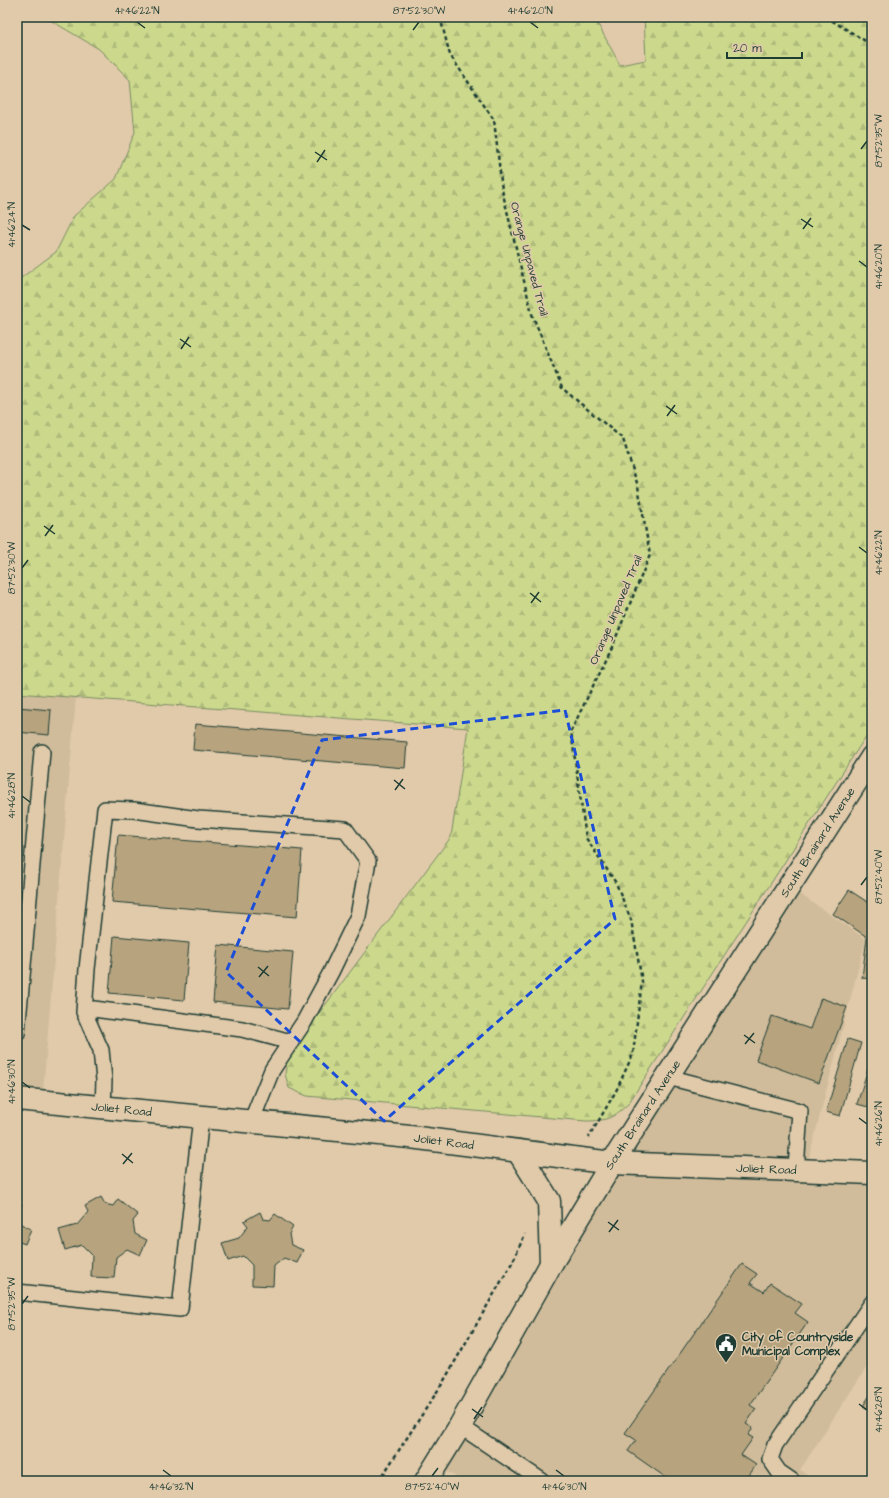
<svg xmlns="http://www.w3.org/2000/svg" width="889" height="1498" viewBox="0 0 889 1498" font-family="'Architects Daughter',sans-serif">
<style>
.built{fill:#d0bc9b}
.forest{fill:url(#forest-firs);stroke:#768b60}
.building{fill:#b7a47f;stroke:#1f3d34}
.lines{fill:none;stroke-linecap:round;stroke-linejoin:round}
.service-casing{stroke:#1f3d34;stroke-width:18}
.minor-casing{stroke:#1f3d34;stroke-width:25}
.tertiary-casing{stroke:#1f3d34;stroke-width:25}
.primary-casing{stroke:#1f3d34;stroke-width:25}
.path{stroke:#1f3d34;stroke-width:2.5;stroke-dasharray:4 3;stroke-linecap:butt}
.service{stroke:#e1caaa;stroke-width:15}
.minor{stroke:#e1caaa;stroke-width:22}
.tertiary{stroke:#e1caaa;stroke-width:22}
.primary{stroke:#e1caaa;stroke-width:22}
.marked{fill:none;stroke:#1d4ed8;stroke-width:3;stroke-dasharray:8 5;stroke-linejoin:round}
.ticks{fill:none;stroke:#1f3d34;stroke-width:1.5}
.labels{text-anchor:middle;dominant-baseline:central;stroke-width:3;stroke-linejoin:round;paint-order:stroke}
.street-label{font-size:12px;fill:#1f3d34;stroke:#e1caaa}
.poi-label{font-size:12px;font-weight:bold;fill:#1f3d34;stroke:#e1caaa;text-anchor:start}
.neatline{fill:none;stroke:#1f3d34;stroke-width:1.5}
.ticks-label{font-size:10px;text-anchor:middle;fill:#1f3d34}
</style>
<defs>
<pattern id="forest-firs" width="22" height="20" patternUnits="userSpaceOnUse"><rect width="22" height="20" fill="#ccd98d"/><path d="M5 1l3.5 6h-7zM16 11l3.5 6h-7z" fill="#afbb7a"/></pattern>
</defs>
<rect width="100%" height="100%" fill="#e1caaa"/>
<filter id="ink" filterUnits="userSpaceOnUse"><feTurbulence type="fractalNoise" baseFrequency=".025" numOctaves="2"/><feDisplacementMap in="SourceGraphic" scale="8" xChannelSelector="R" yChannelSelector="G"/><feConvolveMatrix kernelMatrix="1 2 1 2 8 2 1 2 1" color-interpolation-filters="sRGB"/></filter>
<g filter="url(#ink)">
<!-- built -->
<path class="built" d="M17,693L76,697L43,1092L17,1090Z
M797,892L866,939L808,1161L624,1155Z
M614,1170L872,1185V1359L800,1470L815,1481H461L442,1468Z"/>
<!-- forest -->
<path class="forest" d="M45,17H594L620,65L646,60L644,17H872V727L628,1104C613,1118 607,1121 586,1121L307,1096L289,1088L285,1074L288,1055L451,837L468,728L17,693V281L56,252L74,216L116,179L135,132L130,80L99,49Z"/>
<!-- building -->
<path class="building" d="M17,707L51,710L49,735L17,732Z
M195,724L407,742L405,768L193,750Z
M118,835L302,850L297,917L112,902Z
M849,890L872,905V979L862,978L867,937L833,914Z
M114,936L189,943L184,1000L109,993Z
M218,945L293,952L288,1009L213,1002Z
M821,998L847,1007L819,1083L756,1060L772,1016L810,1029Z
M848,1039L861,1043L840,1116L826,1112Z
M872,1056V1108L857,1104Z
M101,1197L105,1204L113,1206L118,1199L138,1215L133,1221L135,1234L147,1240L140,1255L127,1249L116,1257L114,1278L91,1277L92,1255L82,1245L65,1250L59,1230L77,1225L88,1212L85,1206Z
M17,1201L22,1204L17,1210Z
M260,1212L263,1219L270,1220L275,1214L293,1227L289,1234L291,1245L303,1250L297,1263L284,1258L274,1266L273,1286L252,1285V1265L243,1256L228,1261L222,1243L239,1238L248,1226L244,1221Z
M17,1215L19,1223L31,1229L25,1244L17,1241Z
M742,1264L757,1274L750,1283L764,1292L770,1283L802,1304L795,1313L808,1322L750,1405L756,1409L746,1424L753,1428L748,1435L753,1438L741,1455L756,1465L748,1477L754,1481H671L628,1451L636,1440L625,1433Z
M872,1392V1412L863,1406Z"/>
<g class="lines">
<!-- service casing -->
<g class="service-casing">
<path id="service" d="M84,1012L94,1009L242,1029L291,1042
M17,1033L42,752
M668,1077L800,1111L796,1169
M103,1108L104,1080L101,1050L84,1012L87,969L105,809L134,810L198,819L345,829L368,861L358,916L331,972L304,1022L272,1070L251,1122
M17,1292L180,1309L201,1117
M460,1426L542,1481
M792,1481L779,1472L770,1459L775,1445L872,1303"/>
</g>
<!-- minor casing -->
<g class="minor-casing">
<g id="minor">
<path id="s1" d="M612,1163L872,757"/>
</g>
</g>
<!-- tertiary casing -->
<g class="tertiary-casing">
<path id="tertiary" d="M426,1481L460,1426L551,1264L612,1163"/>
</g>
<!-- primary casing -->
<g class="primary-casing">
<g id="primary">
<path id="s2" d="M17,1099L410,1137L612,1163L872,1173"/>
<path d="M518,1151L549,1201L551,1264"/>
</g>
</g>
<!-- path -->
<path class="path" d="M440,17L450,55L494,120L502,190L532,314L562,388L623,439L638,486L650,555L612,647L571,731L586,838L616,883L631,920L642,981L633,1054L616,1091L589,1137
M826,17L872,45
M379,1481L442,1384L513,1261L525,1234"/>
<!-- service -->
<use href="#service" class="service"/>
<!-- minor -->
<use href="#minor" class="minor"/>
<!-- tertiary -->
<use href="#tertiary" class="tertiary"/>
<!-- primary -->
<use href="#primary" class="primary"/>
</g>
</g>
<!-- marked area -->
<path class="marked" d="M565,710L615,919L384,1121L226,972L322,740Z"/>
<!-- ticks -->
<path class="ticks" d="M137,22L145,28M530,22L538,28M413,30L419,22M861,149L867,141M315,152L327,160M317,162L325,150M801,219L813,227M22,225L30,230M803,229L811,218M859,261L867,267M180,339L191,347M181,349L189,337M666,406L677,414M667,416L675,405M44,526L55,534M45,536L53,525M859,547L867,553M22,568L28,560M530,593L541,602M531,603L539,592M394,780L405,789M395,790L403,779M22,796L30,802M861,885L867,877M258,967L269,976M259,977L268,966M744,1035L755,1043M745,1044L754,1033M22,1082L30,1088M859,1118L867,1124M122,1154L133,1163M123,1164L132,1153M608,1222L619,1230M609,1232L618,1220M22,1304L28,1296M859,1404L867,1410M472,1409L483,1417M474,1419L482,1407M163,1470L171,1476M556,1470L564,1476M432,1476L438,1468"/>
<!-- icons -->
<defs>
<g id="civic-pin" transform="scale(1.15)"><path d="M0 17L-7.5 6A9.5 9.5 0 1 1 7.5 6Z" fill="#1f3d34" stroke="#e1caaa"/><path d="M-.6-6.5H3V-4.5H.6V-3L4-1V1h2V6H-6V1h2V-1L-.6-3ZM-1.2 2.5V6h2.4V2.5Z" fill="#fff"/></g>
</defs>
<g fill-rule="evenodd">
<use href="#civic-pin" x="726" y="1344"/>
</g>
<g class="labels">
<!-- street labels -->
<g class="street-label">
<text transform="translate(529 259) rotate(75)">Orange Unpaved Trail</text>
<text transform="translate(616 610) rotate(-67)">Orange Unpaved Trail</text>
<text stroke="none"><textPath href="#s1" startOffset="381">South Brainard Avenue</textPath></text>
<text stroke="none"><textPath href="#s2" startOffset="105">Joliet Road</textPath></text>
<text transform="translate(643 1115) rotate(-57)">South Brainard Avenue</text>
<text stroke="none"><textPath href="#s2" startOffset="429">Joliet Road</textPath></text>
<text stroke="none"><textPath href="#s2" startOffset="753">Joliet Road</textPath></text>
</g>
<!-- poi labels -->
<g class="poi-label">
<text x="742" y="1337">City of Countryside<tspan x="742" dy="14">Municipal Complex</tspan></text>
</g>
</g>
<!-- margin -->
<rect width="889" height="1498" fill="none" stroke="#e1caaa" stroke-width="44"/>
<!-- scale -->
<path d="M727 52v6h75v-6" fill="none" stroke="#1f3d34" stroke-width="2"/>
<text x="733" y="52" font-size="12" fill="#1f3d34" stroke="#e1caaa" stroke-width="3" paint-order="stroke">20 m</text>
<rect x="22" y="22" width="845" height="1454" class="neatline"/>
<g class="ticks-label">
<text x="137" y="14">41°46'22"N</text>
<text x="419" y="14">87°52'30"W</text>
<text x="530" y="14">41°46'20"N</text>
<text transform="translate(878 141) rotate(-90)" y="4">87°52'35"W</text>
<text transform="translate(11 225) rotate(-90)" y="4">41°46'24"N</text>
<text transform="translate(878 267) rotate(-90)" y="4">41°46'20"N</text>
<text transform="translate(878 553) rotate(-90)" y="4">41°46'22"N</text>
<text transform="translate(11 568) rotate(-90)" y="4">87°52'30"W</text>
<text transform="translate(11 796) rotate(-90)" y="4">41°46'28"N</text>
<text transform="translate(878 877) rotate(-90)" y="4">87°52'40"W</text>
<text transform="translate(11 1082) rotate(-90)" y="4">41°46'30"N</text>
<text transform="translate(878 1124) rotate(-90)" y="4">41°46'26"N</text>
<text transform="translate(11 1304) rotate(-90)" y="4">87°52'35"W</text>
<text transform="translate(878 1410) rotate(-90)" y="4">41°46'28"N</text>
<text x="171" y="1490">41°46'32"N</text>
<text x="432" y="1490">87°52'40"W</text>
<text x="564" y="1490">41°46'30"N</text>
</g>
</svg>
